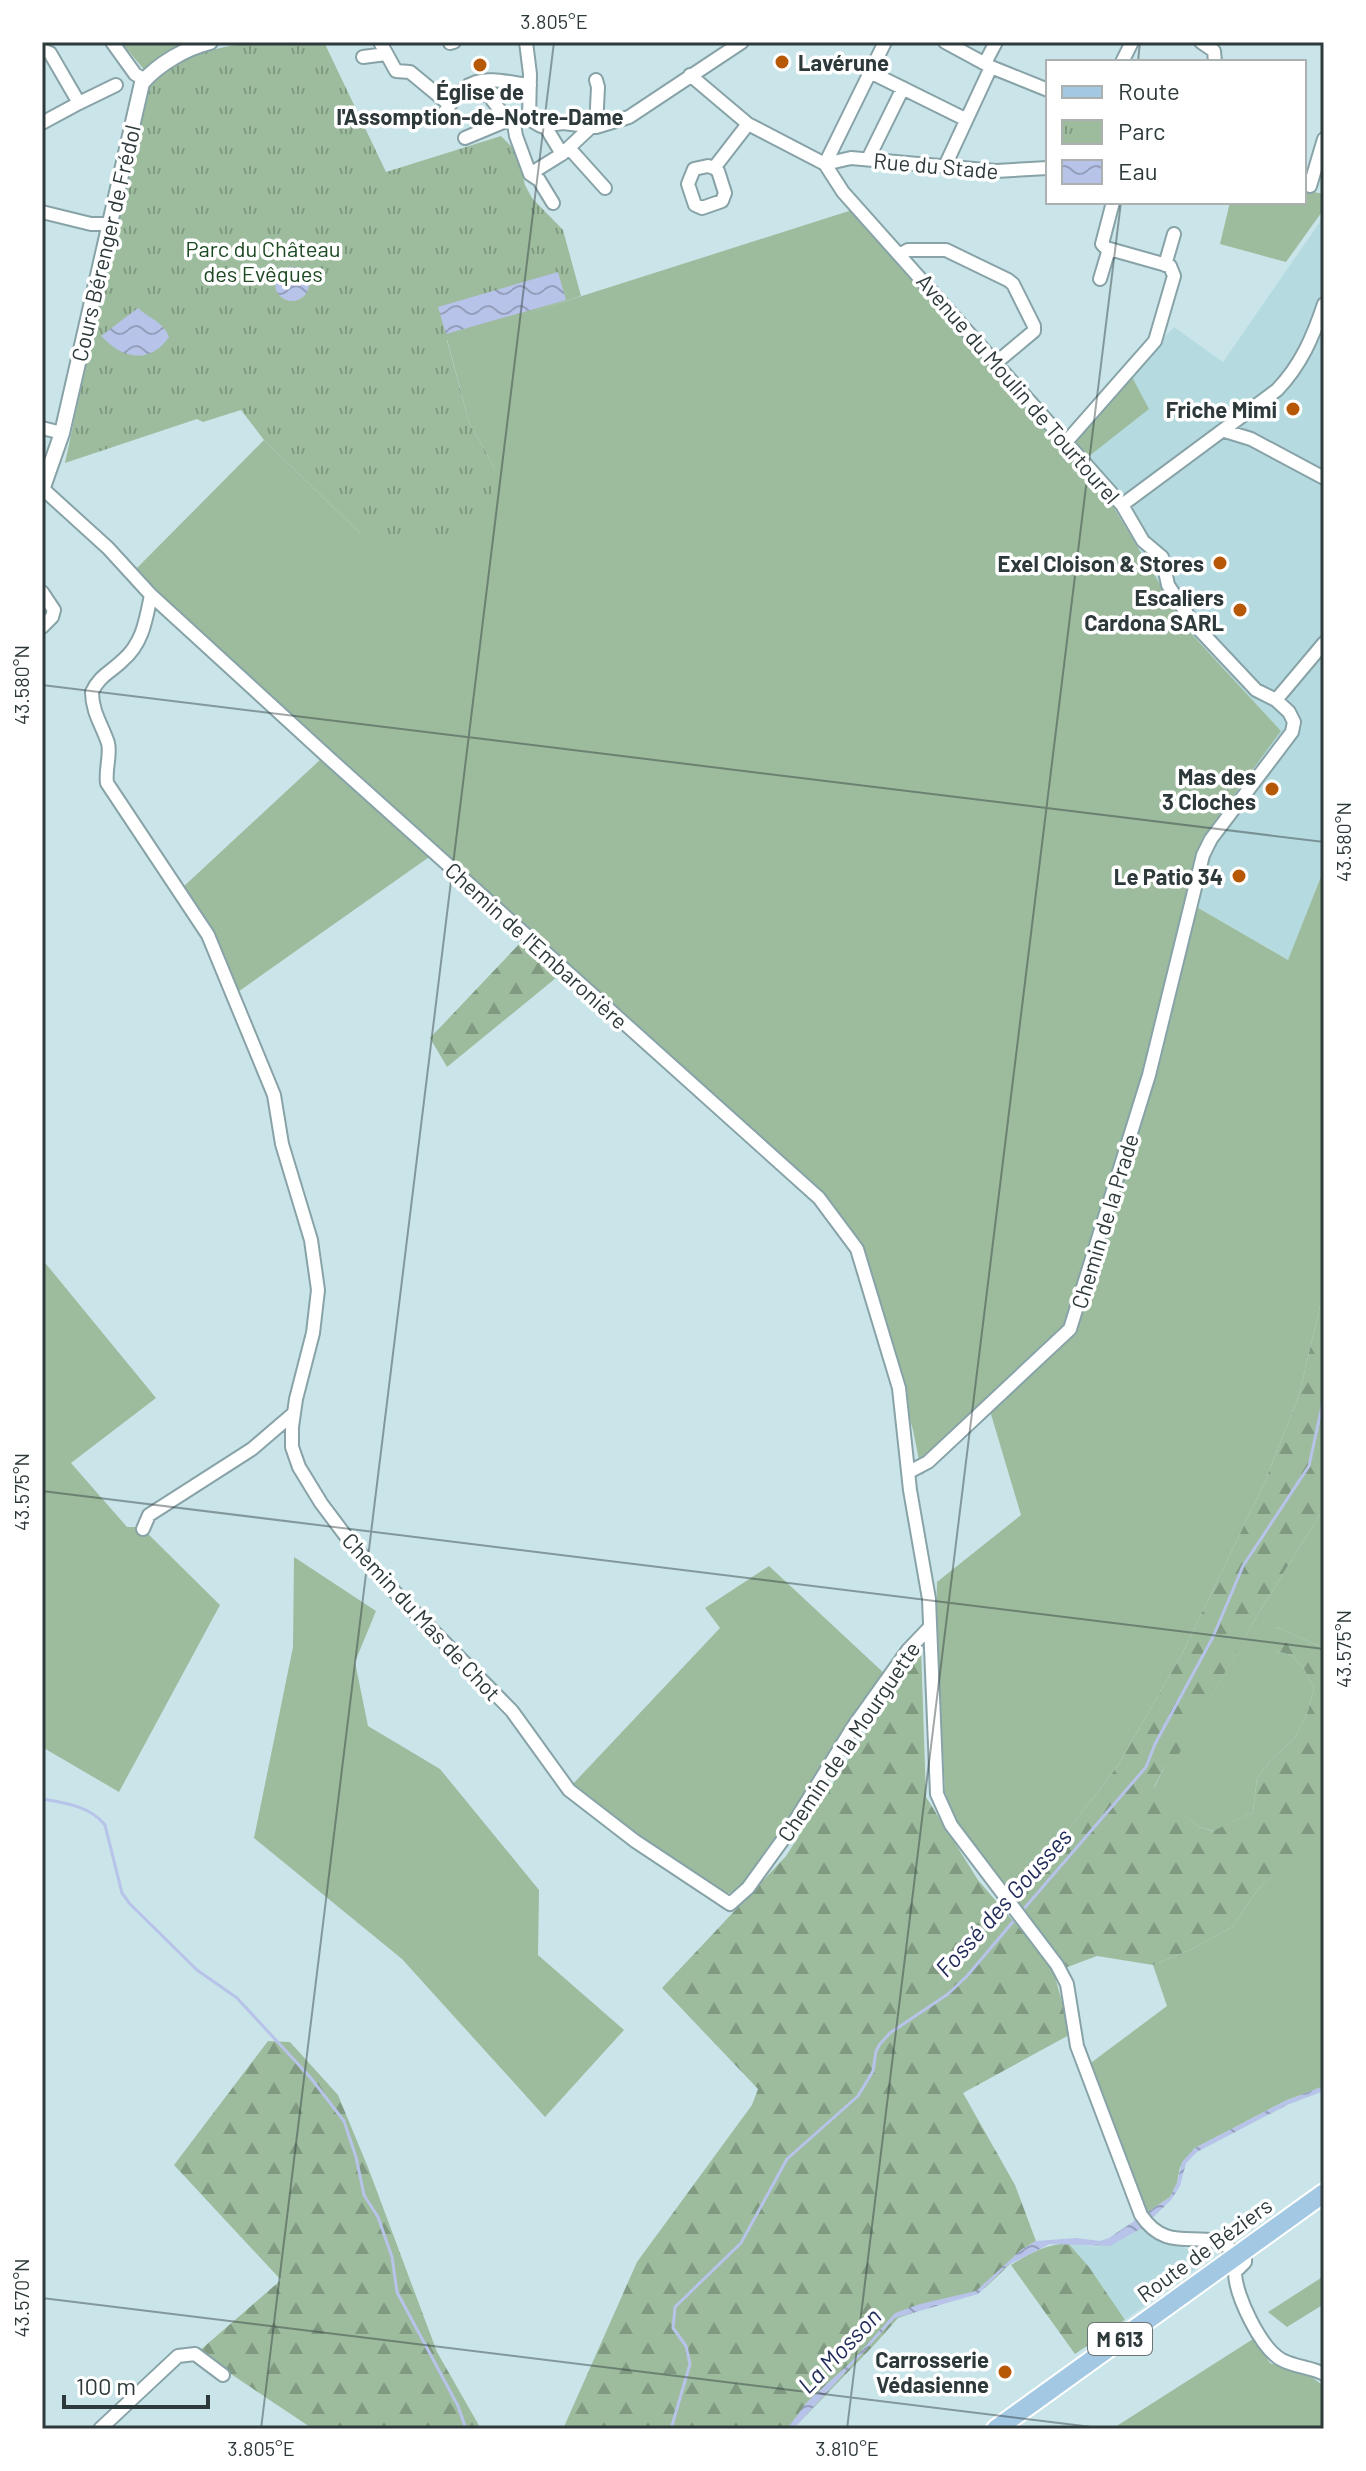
<svg xmlns="http://www.w3.org/2000/svg" width="1366" height="2471" viewBox="0 0 1366 2471" font-family="Barlow,sans-serif">
<style>
.built{fill:#b5dbe1}
.green{fill:#9dbc9e}
.forest{fill:url(#forest-firs)}
.park{fill:url(#park-tufts)}
.water{fill:url(#water-waves)}
.lines{fill:none;stroke-linecap:round;stroke-linejoin:round}
.stream{stroke:#b7c3e8;stroke-width:3}
.minor-casing{stroke:#88a3a7;stroke-width:16}
.tertiary-casing{stroke:#88a3a7;stroke-width:18}
.primary-casing{stroke:#fff;stroke-width:22}
.minor{stroke:#fff;stroke-width:12}
.tertiary{stroke:#fff;stroke-width:14}
.primary{stroke:#a2c8e3;stroke-width:18}
.ticks{fill:none;stroke:#2e393b;stroke-width:2;stroke-opacity:0.45}
.poi-dot{fill:#b65806;stroke:#fff;stroke-width:3}
.labels{text-anchor:middle;dominant-baseline:central;stroke-width:7;stroke-linejoin:round;paint-order:stroke}
.shield{fill:#fff;stroke:#6d7476;stroke-width:2}
.shield-label{font-size:20px;font-weight:bold;fill:#2e393b}
.poi-label{font-size:22px;font-weight:bold;fill:#2e393b;stroke:#fff;text-anchor:end}
.street-label{font-size:22px;fill:#2e393b;stroke:#fff}
.park-label{font-size:22px;fill:#1c4921;stroke:#fff}
.water-label{font-size:24px;font-style:italic;fill:#222c5b;stroke:#fff}
.neatline{fill:none;stroke:#2e393b;stroke-width:3}
.ticks-label{font-size:20px;text-anchor:middle;fill:#2e393b}
</style>
<defs>
<pattern id="forest-firs" width="22" height="20" patternUnits="userSpaceOnUse" patternTransform="scale(2)"><rect width="22" height="20" fill="#9dbc9e"/><path d="M5 1l3.5 6h-7zM16 11l3.5 6h-7z" fill="#809a82"/></pattern>
<pattern id="park-tufts" width="24" height="20" patternUnits="userSpaceOnUse" patternTransform="scale(2)"><rect width="24" height="20" fill="#9dbc9e"/><path d="M3 7l-1-3M5 7V3M7 7l1-3M15 17l-1-3M17 17v-4M19 17l1-3" fill="none" stroke="#809a82"/></pattern>
<pattern id="water-waves" width="16" height="10" patternUnits="userSpaceOnUse" patternTransform="scale(2)"><rect width="16" height="10" fill="#b7c3e8"/><path d="M0 5q4-4 8 0t8 0" fill="none" stroke="#959fbd"/></pattern>
</defs>
<rect width="100%" height="100%" fill="#c9e5ea"/>
<!-- built -->
<path class="built" d="M1324,216V869L1288,960L1187,901L1202,839L1281,731L1187,629L1111,503L1063,444L1174,327L1223,362Z
M1142,2228L1157,2239L1212,2257L1125,2320L1089,2267L1068,2243L1097,2247Z"/>
<!-- green -->
<path class="green" d="M121,42H192L146,72Z
M1304,190L1324,194V209L1286,262L1220,244L1230,202H1304Z
M852,210L1063,444L1111,503L1187,629L1281,731L1202,839L1140,1094L1070,1326L922,1475L913,1430L861,1248L822,1194L134,571L264,440L361,534L495,469L469,422L447,339Z
M1132,377L1149,409L1088,457L1073,441Z
M322,758L432,855L235,994L182,888Z
M1324,869V1289L1299,1395L1264,1484L1182,1654L1117,1767L1014,1899L958,1825L945,1793L936,1617L937,1582L1021,1515L990,1411L1074,1331L1195,906L1288,960Z
M42,1259L156,1398L71,1463L127,1527H141L220,1605L119,1792L42,1747Z
M1324,1508V1648L1276,1627V1651L1291,1655L1303,1667L1314,1688L1308,1711L1295,1738L1271,1760L1257,1778L1253,1812L1214,1831L1199,1827L1154,1788L1164,1768L1176,1758L1258,1614Z
M294,1557L376,1611L355,1662L368,1726L440,1769L539,1890L538,1955L624,2030L545,2117L402,1959L254,1838L293,1647Z
M769,1566L886,1675L738,1892L720,1894L636,1837L571,1786L720,1628L705,1608Z
M1324,1845V2086L1285,2101L1195,2148L1180,2167L1177,2183L1170,2197L1148,2212L1088,2065L1167,2006L1153,1965L1190,1950L1232,1927L1259,1888L1306,1847Z
M1324,2276V2304L1287,2327L1268,2312Z
M1253,2339L1270,2363L1310,2376L1324,2386V2429H1112Z"/>
<!-- forest -->
<path class="forest" d="M524,939L562,973L447,1067L430,1038Z
M1324,1289V1508L1258,1614L1176,1759L1164,1768L1154,1787L1199,1827L1213,1831L1253,1812L1257,1778L1271,1760L1295,1738L1308,1711L1314,1688L1303,1667L1291,1655L1276,1651L1264,1656L1263,1646L1276,1627L1324,1648V1845L1306,1848L1259,1888L1232,1927L1190,1950L1153,1965L1097,1956L1065,1968L1014,1899L1117,1767L1182,1654L1264,1484L1299,1395Z
M921,1647L926,1797L978,1880L1052,1966L1071,2034L963,2093L1015,2185L1036,2241L1021,2250L1010,2264L985,2288L898,2318L876,2343L793,2429H563L637,2262L752,2105L758,2089L662,1988L786,1856Z
M268,2041L290,2042L338,2095L369,2170L437,2352L481,2429H313L198,2352L281,2280L174,2165Z
M1068,2243L1089,2267L1125,2320L1075,2354L1011,2265C1030,2253 1045,2245 1068,2243Z"/>
<!-- park -->
<path class="park" d="M258,42H324L386,172L501,136L517,152L525,185L532,198L563,230L581,296L447,340L469,422L495,469L492,499L446,538L412,542L361,534L264,440L241,410L203,422L197,419L65,463L144,91C171,55 216,47 258,42Z"/>
<!-- water -->
<path class="water" d="M275 284a17 17 0 1 1 34 0a17 17 0 1 1-34 0Z
M558,272L566,300L446,334L438,307Z
M138,308C148,318 163,321 169,337C149,365 123,359 101,336Z
M1324,2086V2091L1287,2105L1197,2152L1186,2163L1180,2186L1171,2200L1142,2228L1110,2246L1050,2244L1008,2265L978,2294L895,2318L799,2423L792,2429H787L807,2402L852,2361L895,2313L920,2304L976,2291L1021,2250L1036,2241L1076,2238L1100,2241L1109,2238L1170,2197L1177,2183L1182,2162L1195,2148L1285,2101Z"/>
<g class="lines">
<!-- stream -->
<path class="stream" d="M42,1799C65,1803 90,1806 105,1825L122,1893L130,1904L197,1970L237,1998L310,2077L344,2121L356,2157L364,2195L378,2217L392,2257L397,2292L458,2406L466,2429
M1022,1911L1146,1767L1155,1744L1213,1637L1243,1566L1309,1466L1324,1397
M671,2429L690,2364L686,2346L673,2328L675,2307L741,2243L787,2159L858,2096L873,2071L876,2051L880,2044L890,2033L948,1994L967,1976L1017,1917"/>
<!-- minor casing -->
<g class="minor-casing">
<path id="minor" d="M112,42L135,74L145,80
M380,42L396,71L410,72L450,105
M526,42L530,74L529,119
M945,42L991,67L1048,90
M1201,42L1214,51L1215,62
M450,43L454,42
M42,50L50,53L79,103L42,123
M363,57L386,54
M1122,62L1132,42
M985,63L996,42
M870,72L965,119
M690,75L748,124L825,164L843,192L1122,505L1143,541L1162,557L1168,585L1193,623L1256,690L1276,700L1289,712L1294,722L1292,732L1211,839L1203,855L1149,1075L1070,1329L928,1462L909,1472
M596,80L598,87L596,127
M469,85L490,97L499,109
M79,103L116,85
M444,113C472,71 484,79 530,85
M513,118L516,136L530,174L539,180L553,203
M545,126L562,154L592,126
M465,138L513,118L529,119L541,126L563,123L596,127L629,117L742,42
M569,148L605,188
M868,159L903,88
M825,164L851,158L996,171L1048,168
M825,164L885,42
M945,166L991,67
M714,168L718,171L725,193L722,201L702,208L695,205L688,184L694,169L708,166L714,168L748,124
M530,174L562,154
M1310,186L1324,139
M42,212L91,224H109
M901,254L908,250H946L1008,280L1013,284L1034,326V331L997,362
M1165,265L1174,234
M1100,279L1109,249
M42,428L62,433
M1225,431L1251,439L1324,478
M1067,441L1155,341L1174,276L1170,266L1106,248L1102,244L1113,202
M43,489L108,548L151,595L329,758L819,1198L857,1249L899,1388L910,1490L929,1599L937,1794L951,1825L1057,1965L1067,1984L1077,2046L1141,2215C1171,2260 1207,2221 1237,2255
M1122,505L1277,390C1301,365 1313,337 1324,304
M42,592L54,610L52,617L42,627
M151,595C146,619 143,643 123,660C111,672 99,676 92,692C92,712 102,725 108,743C111,754 105,770 107,783L208,935L274,1095L282,1144L311,1240L318,1290L313,1333L296,1399L292,1427V1447L299,1467L321,1503L345,1535L381,1578L512,1711L569,1790L635,1841L730,1904L748,1888L787,1834L853,1727L908,1650L930,1627
M1276,700L1324,643
M143,1529L149,1515L252,1449L294,1413
M1245,2250V2262L1235,2272C1235,2295 1261,2349 1282,2360C1295,2367 1311,2367 1324,2374
M100,2429L178,2356L195,2354L223,2375"/>
</g>
<!-- tertiary casing -->
<g class="tertiary-casing">
<path id="tertiary" d="M42,490L62,433L142,83C158,64 186,48 210,42"/>
</g>
<!-- primary casing -->
<g class="primary-casing">
<path id="primary" d="M996,2429L1324,2193"/>
</g>
<!-- minor -->
<use href="#minor" class="minor"/>
<!-- tertiary -->
<use href="#tertiary" class="tertiary"/>
<!-- primary -->
<use href="#primary" class="primary"/>
</g>
<!-- ticks -->
<path class="ticks" d="M1138,62L1140,42M42,685L1324,842M42,1491L1324,1649M42,2298L1108,2429M261,2429L554,42M847,2429L1121,202"/>
<!-- markers -->
<g class="poi-dot">
<circle cx="782" cy="62" r="8"/>
<circle cx="480" cy="65" r="8"/>
<circle cx="1293" cy="409" r="8"/>
<circle cx="1220" cy="563" r="8"/>
<circle cx="1240" cy="610" r="8"/>
<circle cx="1272" cy="789" r="8"/>
<circle cx="1239" cy="876" r="8"/>
<circle cx="1005" cy="2372" r="8"/>
</g>
<g class="labels">
<!-- shield labels -->
<rect class="shield" x="1088" y="2323" width="64" height="32" rx="6"/>
<g class="shield-label">
<text x="1120" y="2339">M 613</text>
</g>
<!-- poi labels -->
<g class="poi-label">
<text x="798" y="62" text-anchor="start">Lavérune</text>
<text x="480" y="91" text-anchor="middle">Église de<tspan x="480" dy="25">l'Assomption-de-Notre-Dame</tspan></text>
<text x="1277" y="409">Friche Mimi</text>
<text x="1204" y="563">Exel Cloison &amp; Stores</text>
<text x="1224" y="597">Escaliers<tspan x="1224" dy="25">Cardona SARL</tspan></text>
<text x="1256" y="776">Mas des<tspan x="1256" dy="25">3 Cloches</tspan></text>
<text x="1223" y="876">Le Patio 34</text>
<text x="989" y="2359">Carrosserie<tspan x="989" dy="25">Védasienne</tspan></text>
</g>
<!-- street labels -->
<g class="street-label">
<text transform="translate(936 165) rotate(5)">Rue du Stade</text>
<text transform="translate(105 243) rotate(-77)">Cours Bérenger de Frédol</text>
<text transform="translate(1019 388) rotate(49)">Avenue du Moulin de Tourtourel</text>
<text transform="translate(537 945) rotate(42)">Chemin de l'Embaronière</text>
<text transform="translate(1104 1221) rotate(-73)">Chemin de la Prade</text>
<text transform="translate(422 1616) rotate(47)">Chemin du Mas de Chot</text>
<text transform="translate(848 1741) rotate(-56)">Chemin de la Mourguette</text>
<text transform="translate(1204 2249) rotate(-36)">Route de Béziers</text>
</g>
<!-- park labels -->
<g class="park-label">
<text x="263" y="248">Parc du Château<tspan x="263" dy="25">des Evêques</tspan></text>
</g>
<!-- water labels -->
<g class="water-label">
<text transform="translate(1003 1902) rotate(-48)">Fossé des Gousses</text>
<text transform="translate(839 2350) rotate(-46)">La Mosson</text>
</g>
</g>
<!-- border -->
<rect width="1366" height="2471" fill="none" stroke="#ffffff" stroke-width="88"/>
<!-- legend -->
<rect x="1046" y="60" width="260" height="144" fill="#ffffff" stroke="#abb0b1" stroke-width="2"/>
<rect x="1062" y="86" width="40" height="12" fill="#a2c8e3" stroke="#abb0b1" stroke-width="2"/>
<text x="1118" y="100" font-size="24" fill="#2e393b">Route</text>
<rect x="1062" y="120" width="40" height="24" fill="url(#park-tufts)" stroke="#abb0b1" stroke-width="2"/>
<text x="1118" y="140" font-size="24" fill="#2e393b">Parc</text>
<rect x="1062" y="160" width="40" height="24" fill="url(#water-waves)" stroke="#abb0b1" stroke-width="2"/>
<text x="1118" y="180" font-size="24" fill="#2e393b">Eau</text>
<!-- scale -->
<path d="M64 2395v12h144v-12" fill="none" stroke="#2e393b" stroke-width="4"/>
<text x="76" y="2395" font-size="24" fill="#2e393b" stroke="#ffffff" stroke-width="6" paint-order="stroke">100 m</text>
<rect x="44" y="44" width="1278" height="2383" class="neatline"/>
<g class="ticks-label">
<text x="554" y="29">3.805°E</text>
<text transform="translate(22 685) rotate(-90)" y="7">43.580°N</text>
<text transform="translate(1344 842) rotate(-90)" y="7">43.580°N</text>
<text transform="translate(22 1492) rotate(-90)" y="7">43.575°N</text>
<text transform="translate(1344 1649) rotate(-90)" y="7">43.575°N</text>
<text transform="translate(22 2298) rotate(-90)" y="7">43.570°N</text>
<text x="261" y="2456">3.805°E</text>
<text x="847" y="2456">3.810°E</text>
</g>
</svg>
